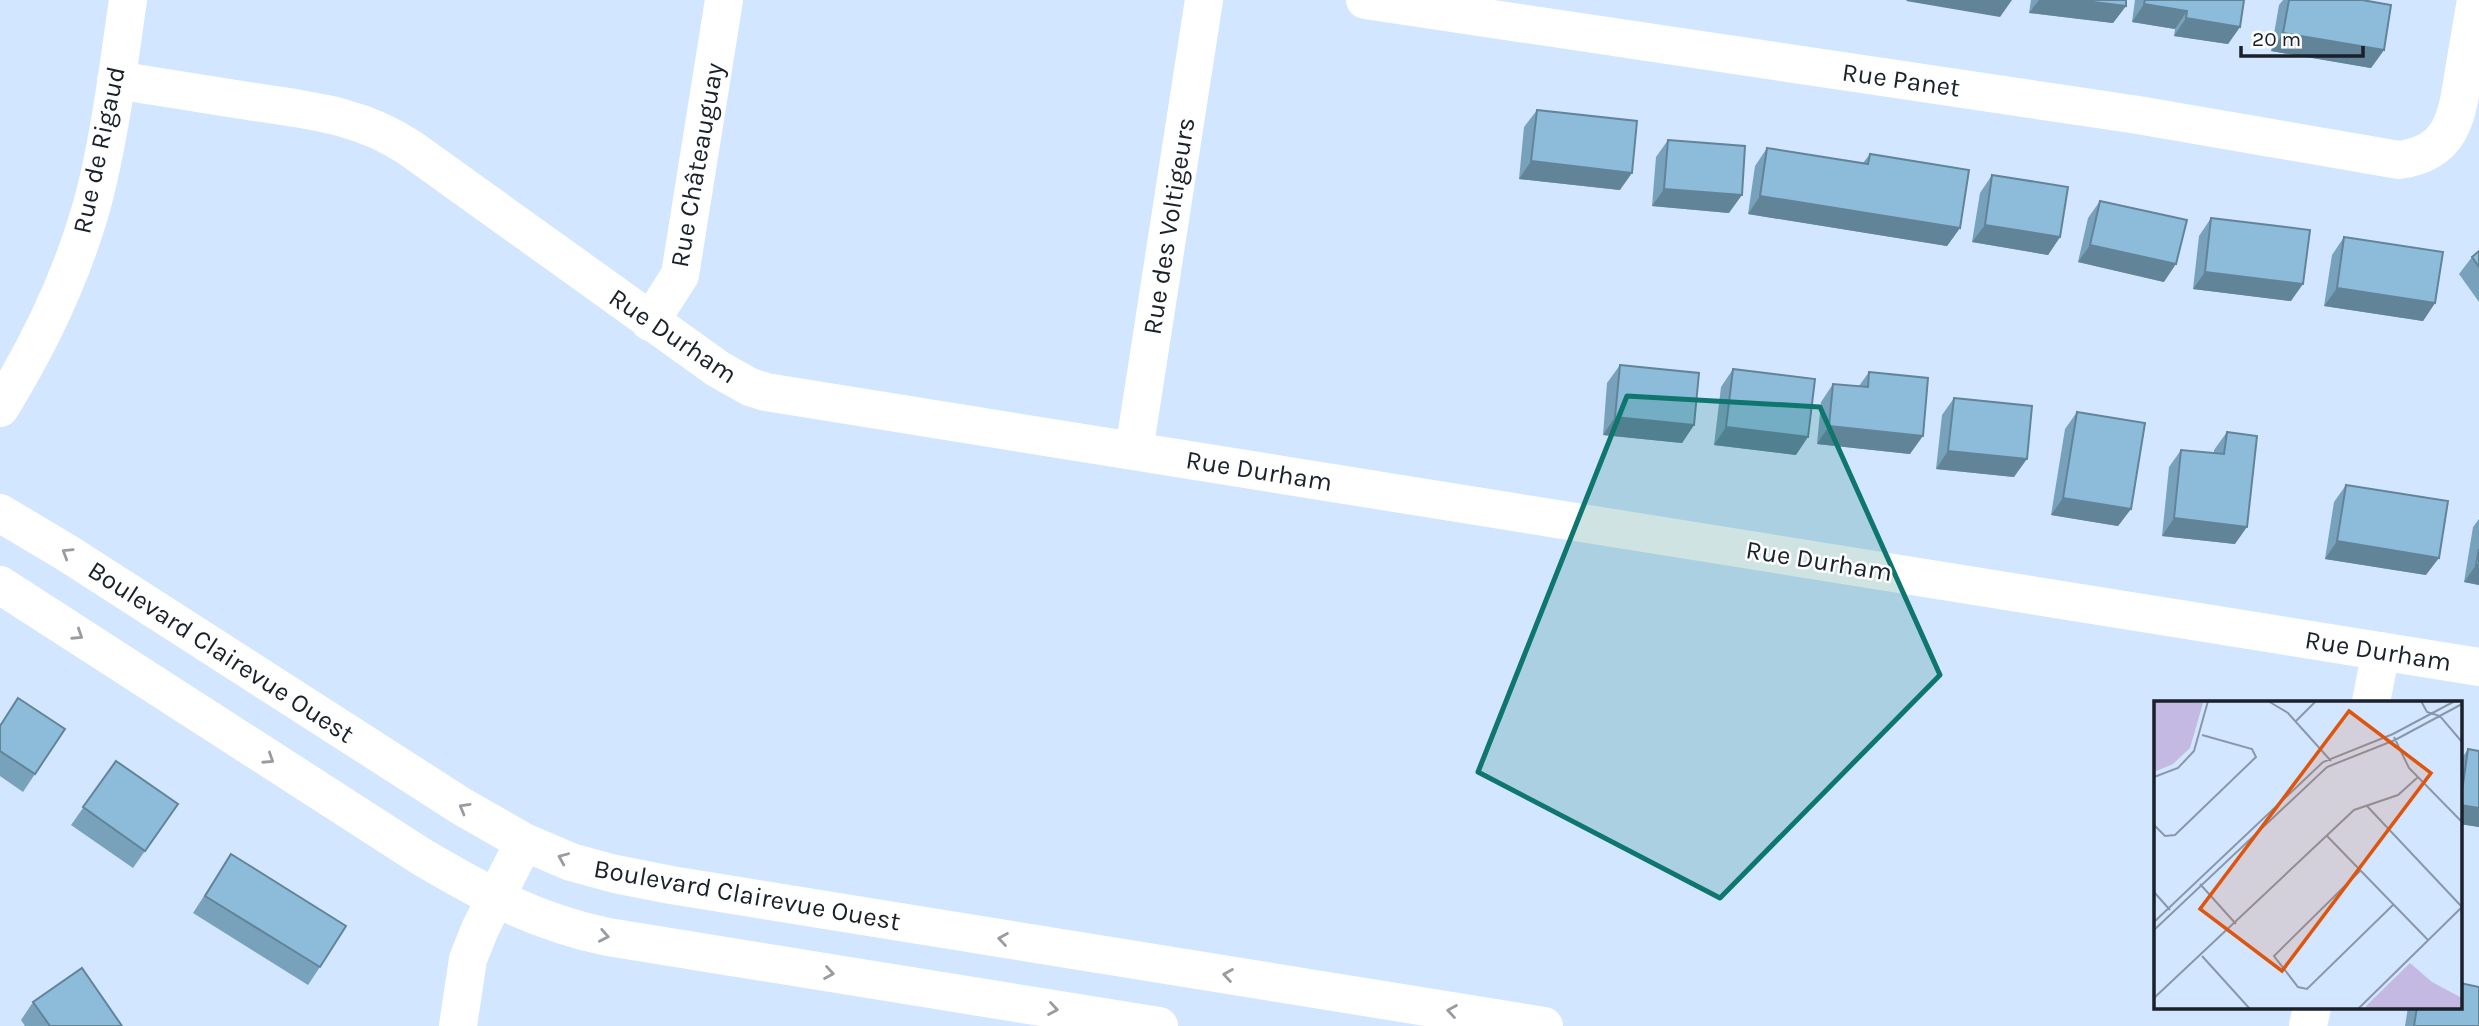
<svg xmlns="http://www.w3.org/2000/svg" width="2479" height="1026" viewBox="0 0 2479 1026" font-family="Karla,sans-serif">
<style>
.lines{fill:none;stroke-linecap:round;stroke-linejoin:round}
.minor{stroke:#fff;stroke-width:38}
.wall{fill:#78a2bb}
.shaded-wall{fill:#628499}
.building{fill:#8cbcda;stroke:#628499;stroke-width:2}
.oneway{stroke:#989b9f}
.marked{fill:#0f766e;fill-opacity:0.2;stroke:#0f766e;stroke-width:5;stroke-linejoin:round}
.labels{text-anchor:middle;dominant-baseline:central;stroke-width:5;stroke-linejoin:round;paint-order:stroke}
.street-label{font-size:26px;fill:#1a212a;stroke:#fff}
.inset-road{fill:none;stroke:#8997aa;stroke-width:2}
.view{fill:#de560e;fill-opacity:0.15;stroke:#de560e;stroke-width:3.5}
.inset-edge{fill:none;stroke:#1a212a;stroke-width:3.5}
</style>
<rect width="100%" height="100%" fill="#d3e6ff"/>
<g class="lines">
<!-- minor -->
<path class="minor" d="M1365,0L2138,115L2399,160C2453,153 2457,116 2464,71C2468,47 2472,24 2476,0
M116,80C160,87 204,94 248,101C307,110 359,114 410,148L718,369L750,387L766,392L2479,667
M650,322L680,275L724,0
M0,408C39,345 72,276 92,205C110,138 118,68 128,0
M1134,451L1204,0
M0,513L67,553L461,806L524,842L571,862L615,874L671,885L1544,1026
M0,585L422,857C485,894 536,922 608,937L1159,1026
M2371,702L2381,651
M458,1026L468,959L480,929L524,842
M2308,1026L2312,1007"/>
</g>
<!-- wall -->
<path class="wall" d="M2031,0H2126V6L2113,23L2029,13Z
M2135,0H2244L2240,27L2228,44L2174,36L2175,29L2132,22Z
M2283,0H2362L2384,50L2371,68L2271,51L2279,5Z
M1537,110L1620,190L1519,179L1524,127Z
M1668,140L1729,213L1652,206L1656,157Z
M1767,148L1863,163L1870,154L1960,228L1947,246L1748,214L1755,166Z
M1992,175L2060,237L2048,255L1972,242L1980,193Z
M2100,201L2164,282L2078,262L2088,218Z
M2211,218L2291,301L2193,289L2199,236Z
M2344,237L2435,303L2423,321L2324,306L2332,255Z
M2479,251V302L2459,274L2472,257Z
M1620,365L1694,425L1682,443L1603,435L1607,383Z
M1733,369L1796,455L1714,445L1721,387Z
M1869,372L1910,454L1817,444L1821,402L1833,384L1859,386Z
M1954,398L2014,477L1936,469L1942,415Z
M2077,412L2131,509L2118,526L2051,515L2065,429Z
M2227,432L2235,544L2162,536L2169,467L2181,450L2214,453V450Z
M2346,485L2426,575L2325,559L2334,502Z
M2479,519V585L2464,582L2473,527Z
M18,698L35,774L23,792L0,776V725Z
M2468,749L2479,751V827L2460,824V761Z
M116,761L178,804L133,868L71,825Z
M231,854L320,967L308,985L193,913Z
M33,1002L122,1026H25L21,1020Z
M2408,1007H2460L2479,1026H2405Z"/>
<!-- shaded-wall -->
<path class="shaded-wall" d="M1907,0H2012L2000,17L1906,1Z
M2039,0H2077L2126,6L2113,23L2029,13Z
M2144,4L2187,11L2175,29L2132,22Z
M2186,18L2240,27L2228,44L2174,36Z
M2283,33L2384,50L2371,68L2271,51Z
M1531,161L1632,173L1620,190L1519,179Z
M1664,189L1742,195L1729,213L1652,206Z
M1760,196L1960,228L1947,246L1748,214Z
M1985,225L2060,237L2048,255L1972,242Z
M2090,245L2176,264L2164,282L2078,262Z
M2205,272L2303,284L2291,301L2193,289Z
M2337,288L2435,303L2423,321L2324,306Z
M1615,417L1694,425L1682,443L1603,435Z
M1829,426L1923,436L1910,454L1817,444Z
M1726,427L1808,437L1796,455L1714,445Z
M1948,451L2027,459L2014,477L1936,469Z
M2063,498L2131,509L2118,526L2051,515Z
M2174,518L2247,527L2235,544L2162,536Z
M2337,541L2439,558L2426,575L2325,559Z
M2476,565H2479V585L2464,582Z
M2460,805L2479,808V827L2460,824Z"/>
<!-- building -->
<path class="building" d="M2077,0H2126V6Z
M2145,0H2244L2240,27L2186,18L2187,11L2144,4Z
M2289,0H2362L2391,5L2384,50L2283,33Z
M1537,110L1637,121L1632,173L1531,161Z
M1668,140L1745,146L1742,195L1664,189Z
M1767,148L1868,164L1870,154L1969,170L1960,228L1760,196Z
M1992,175L2068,187L2060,237L1985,225Z
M2100,201L2187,220L2176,264L2090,245Z
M2211,218L2310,230L2303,284L2205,272Z
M2344,237L2443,252L2435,303L2337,288Z
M2479,251V267L2472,257Z
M1620,365L1699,373L1694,425L1615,417Z
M1733,369L1815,379L1808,437L1726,427Z
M1869,372L1928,378L1923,436L1829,426L1833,384L1868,387Z
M1954,398L2032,406L2027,459L1948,451Z
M2077,412L2145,423L2131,509L2063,498Z
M2227,432L2257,436L2247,527L2174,518L2181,450L2224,454Z
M2346,485L2448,501L2439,558L2337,541Z
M2479,549V565H2476Z
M18,698L65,729L35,774L0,751V726Z
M2468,749L2479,751V808L2460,805Z
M116,761L178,804L145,851L83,807Z
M231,854L346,926L320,967L205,896Z
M82,968L122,1026H50L33,1002Z
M2460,983L2479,987V1026H2414L2417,1007H2460Z"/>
<!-- one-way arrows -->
<defs><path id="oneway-chevron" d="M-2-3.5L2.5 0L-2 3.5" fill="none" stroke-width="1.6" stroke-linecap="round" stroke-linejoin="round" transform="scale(1.75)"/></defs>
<g class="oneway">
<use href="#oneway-chevron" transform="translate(67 553) rotate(-148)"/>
<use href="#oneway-chevron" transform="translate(78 635) rotate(33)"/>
<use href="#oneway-chevron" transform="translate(269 759) rotate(33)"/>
<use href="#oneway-chevron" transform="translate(464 808) rotate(-150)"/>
<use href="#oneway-chevron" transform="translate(563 858) rotate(-157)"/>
<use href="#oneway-chevron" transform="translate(604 936) rotate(11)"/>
<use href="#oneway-chevron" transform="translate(1003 939) rotate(-171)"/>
<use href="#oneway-chevron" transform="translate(829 973) rotate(9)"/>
<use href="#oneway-chevron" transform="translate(1228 975) rotate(-171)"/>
<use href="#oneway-chevron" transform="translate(1053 1009) rotate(9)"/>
<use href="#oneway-chevron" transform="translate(1452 1011) rotate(-171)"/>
</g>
<!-- marked area -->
<path class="marked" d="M1627,396L1820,407L1940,675L1720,898L1478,772Z"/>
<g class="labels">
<!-- street labels -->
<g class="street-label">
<text transform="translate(1901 80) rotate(8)">Rue Panet</text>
<text transform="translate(99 150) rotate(-78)">Rue de Rigaud</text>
<text transform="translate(697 165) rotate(-80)">Rue Châteauguay</text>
<text transform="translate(1169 226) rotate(-81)">Rue des Voltigeurs</text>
<text transform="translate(673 336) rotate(34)">Rue Durham</text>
<text transform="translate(1259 471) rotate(9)">Rue Durham</text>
<text transform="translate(1819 561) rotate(9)">Rue Durham</text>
<text transform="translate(2378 651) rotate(9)">Rue Durham</text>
<text transform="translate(221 652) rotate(33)">Boulevard Clairevue Ouest</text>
<text transform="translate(747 895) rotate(10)">Boulevard Clairevue Ouest</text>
</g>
</g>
<!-- overview -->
<g transform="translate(2154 701)">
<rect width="308" height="308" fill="#d3e6ff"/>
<path d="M0,0L49,2L36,47L19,63L0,71ZM256,262L278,281L308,297V308H214L212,305Z" fill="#c4b9e3"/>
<path class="inset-road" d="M114,0L134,12L177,60M267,0L273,11L286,15L308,41M142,20L162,0M240,36L255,67L308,121M0,76L24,67L40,50L54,0M212,104L308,206M0,124L11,135L21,134L102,56L98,48L48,34M173,135L274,239M206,170L120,255L144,286L153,288L240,203M46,183L82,223M0,191L16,209M0,221L169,61L239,33L301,0M0,229L173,66L241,39L308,3M48,255L96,308M0,297L200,109L244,94L264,76M204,308L308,206"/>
<path class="view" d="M195,10L277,72L128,270L46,208Z"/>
<rect width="308" height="308" class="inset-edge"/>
</g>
<!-- scale -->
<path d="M2241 46v10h122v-10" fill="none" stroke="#1a212a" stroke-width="3.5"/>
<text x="2252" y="46" font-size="21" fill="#1a212a" stroke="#ffffff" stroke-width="5" paint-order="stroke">20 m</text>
</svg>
